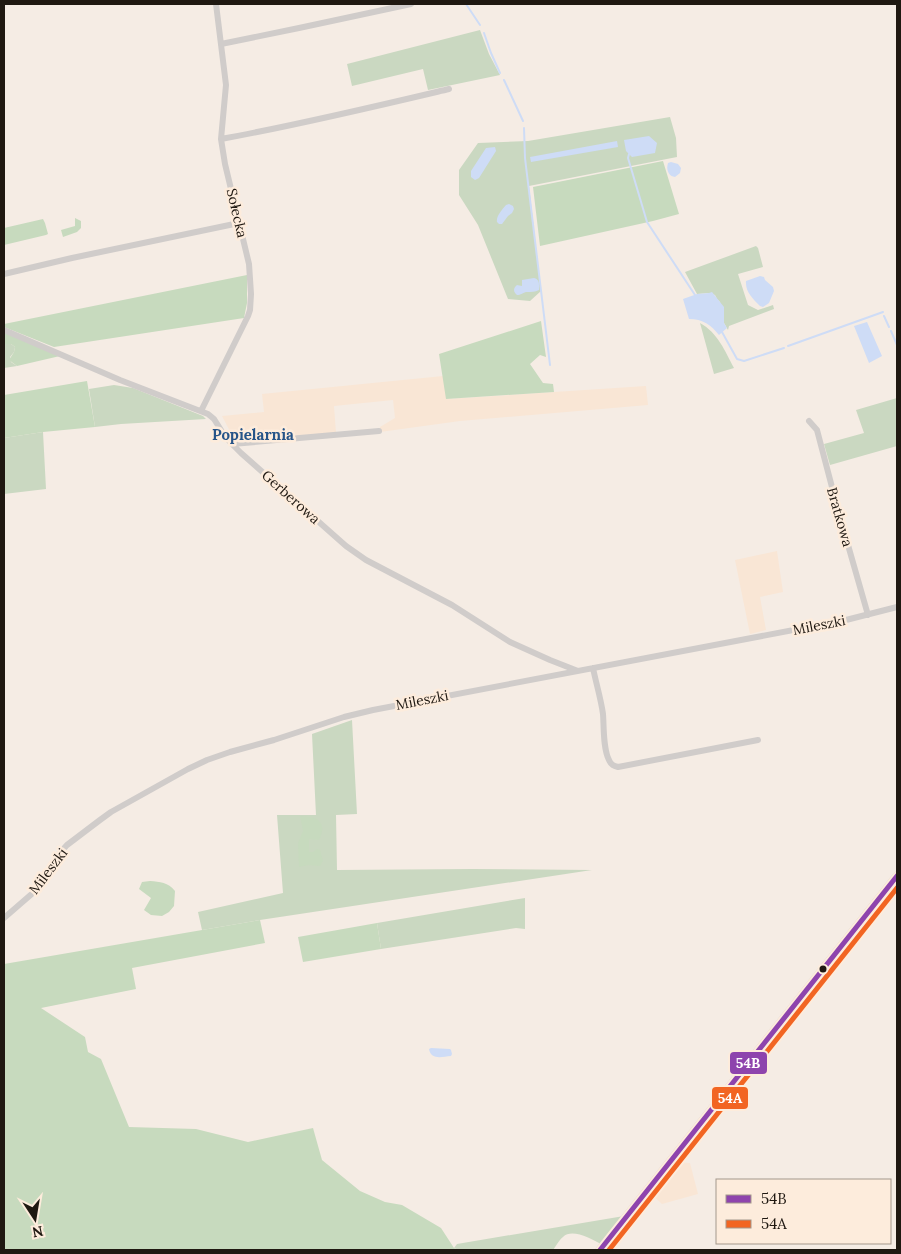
<svg xmlns="http://www.w3.org/2000/svg" width="901" height="1254" viewBox="0 0 901 1254" font-family="Lora,serif">
<style>
.built{fill:#f9e6d5}
.green{fill:#cad8c1}
.forest{fill:#c7dabe}
.water{fill:#cedcf6}
.lines{fill:none;stroke-linecap:round;stroke-linejoin:round}
.stream{stroke:#cedcf6;stroke-width:2}
.street{stroke:#d0ccca;stroke-width:6}
.secondary{stroke:#d3cecc;stroke-width:9}
.bus-1-casing{stroke:#fdecdc;stroke-width:9}
.bus-2-casing{stroke:#fdecdc;stroke-width:9}
.bus-1{stroke:#8e44ad;stroke-width:5}
.bus-2{stroke:#f26522;stroke-width:5}
.bus-dot{fill:#1f1811;stroke:#fdecdc;stroke-width:2}
.labels{text-anchor:middle;dominant-baseline:central;stroke-width:5;stroke-linejoin:round;paint-order:stroke}
.street-label{font-size:14px;fill:#1f1811;stroke:#fdecdc}
.neighbourhood-label{font-size:15px;font-weight:bold;fill:#265488;stroke:#fdecdc}
.line-badge{stroke:#fdecdc;stroke-width:2}
.badge-label{font-size:14px;text-anchor:middle;font-weight:bold;fill:#fff}
</style>
<rect width="100%" height="100%" fill="#f5ece4"/>
<!-- built -->
<path class="built" d="M443,376L447,399L646,386L648,405L460,421L380,432V427L395,418L393,400L334,406L336,433L235,441L222,416L264,412L262,394Z
M777,551L783,592L760,597L766,630L750,634L735,560Z
M679,1162L690,1163L698,1194L662,1204L652,1195Z"/>
<!-- green -->
<path class="green" d="M480,30L489,54L500,75L428,90L423,69L352,86L347,64Z
M670,117L676,138L677,157L529,186L541,291L530,301L508,299L478,225L459,195V170L478,143L528,141Z
M756,246L758,248L763,267L738,274L748,305L758,310L773,305L774,309L729,326L728,330L724,323L720,302L717,299L715,295L709,293L697,294L685,272Z
M700,323C718,333 725,351 734,368L714,374Z
M7,343L11,344L15,347L14,352L10,357L11,362L17,366L4,368V344Z
M114,385L133,388L203,416L206,419L121,424L95,427L89,389Z
M897,398V446L830,465L824,444L864,433L856,410Z
M43,432L46,489L4,494V438Z
M352,720L357,814L336,815L337,870L473,869L592,870L260,920L202,930L198,912L283,893L277,815H316L312,734Z
M525,898V929L516,928L381,949L377,923Z
M624,1216L601,1244C591,1239 572,1228 563,1237C559,1240 556,1246 553,1250H459L454,1248L457,1244Z"/>
<!-- forest -->
<path class="forest" d="M663,161L679,214L653,221L540,246L533,187Z
M75,218L81,221V228L77,232L63,237L61,230L75,226Z
M43,219L45,223L48,234L46,235L4,245V228Z
M247,275V303L244,318L54,347L4,327V324Z
M541,321L546,357L540,355L530,364L543,383L553,384L554,392L446,399L439,354Z
M4,332L60,356L17,366L9,360L14,352L15,347L11,344H4Z
M87,381L95,427L43,432L4,438V395Z
M300,816C317,816 328,822 319,840L309,839V852H313L317,849L320,850L323,861L320,866L309,865L299,867L298,843L303,831Z
M150,881C160,882 168,882 175,891L174,906L169,912L162,916L151,915L144,910L151,898L139,889L142,882Z
M260,920L265,943L132,968L136,989L41,1008L85,1037L88,1052L101,1059L129,1127L196,1129L248,1142L313,1128L322,1160L360,1191L385,1202L402,1205L441,1228L454,1248L459,1250H4V964Z
M377,923L381,949L303,962L298,937Z"/>
<!-- water -->
<path class="water" d="M649,136L657,143L655,153L632,157L626,151L624,140Z
M617,141L618,147L531,162L530,157Z
M495,147L496,151L479,178L475,180L471,177V171L486,148Z
M671,162L678,164L681,168L680,173L675,177C668,176 666,169 668,163Z
M509,204L513,206L514,209L512,213L508,216L502,224H499L497,222C496,216 502,210 506,205Z
M760,276L764,277L765,280L773,287L774,291L769,303L763,307L760,306C753,299 745,292 746,281Z
M534,278C540,279 539,285 539,290C535,292 531,292 526,292C522,293 521,295 517,295C513,292 513,288 517,285L522,286V280Z
M712,292L724,307V323L727,328L719,335C711,325 703,319 689,319L683,299L697,294L709,293Z
M867,322L882,356L869,363L854,326Z
M431,1048L450,1049L451,1050L452,1054L451,1056C441,1057 431,1060 429,1049Z"/>
<g class="lines">
<!-- stream -->
<path class="stream" d="M466,4L480,25
M484,33L491,53L500,73
M504,80L523,121
M524,128L525,158L550,365
M629,154L628,158L647,222L695,295
M884,316L889,327
M891,331L897,345
M722,332L737,359L744,361L784,348
M788,346L883,312"/>
<!-- street -->
<path class="street" d="M221,44L299,28L411,4
M221,139C298,125 373,107 449,89
M4,274L72,258L239,223
M4,330L120,380L208,414L214,419L226,438L241,453L346,546L366,560L452,605L510,642L550,660L578,671
M201,411L248,316L250,310L251,294L249,264L225,164L221,139L226,85L216,4
M809,421L817,430L838,510L868,615
M232,444L379,431
M593,668C596,683 601,699 603,714C604,727 603,749 609,760C611,765 614,766 618,767L758,740
M4,918L34,892L44,878L58,855L67,845L100,820L111,812L188,769L207,760L230,752L274,740L344,717L373,710L846,620L897,607"/>
<!-- secondary -->
<path class="secondary" d="M600,1250L897,876"/>
<!-- bus-1 casing -->
<g class="bus-1-casing">
<path id="bus-1" d="M600,1250L897,876"/>
</g>
<!-- bus-2 casing -->
<g class="bus-2-casing">
<path id="bus-2" d="M609,1250L897,888"/>
</g>
<!-- bus-1 -->
<use href="#bus-1" class="bus-1"/>
<!-- bus-2 -->
<use href="#bus-2" class="bus-2"/>
</g>
<!-- markers -->
<circle class="bus-dot" cx="823" cy="969" r="4.5"/>
<g class="labels">
<!-- street labels -->
<g class="street-label">
<text transform="translate(237 213) rotate(77)">Sołecka</text>
<text transform="translate(291 497) rotate(42)">Gerberowa</text>
<text transform="translate(840 517) rotate(74)">Bratkowa</text>
<text transform="translate(819 625) rotate(-11)">Mileszki</text>
<text transform="translate(422 700) rotate(-11)">Mileszki</text>
<text transform="translate(48 871) rotate(-53)">Mileszki</text>
</g>
<!-- neighbourhood labels -->
<g class="neighbourhood-label">
<text x="253" y="434">Popielarnia</text>
</g>
</g>
<g class="line-badge">
<rect x="729" y="1051" width="39" height="24" rx="5" fill="#8e44ad"/>
<rect x="711" y="1086" width="38" height="24" rx="5" fill="#f26522"/>
</g>
<g class="badge-label">
<text x="748" y="1068">54B</text>
<text x="730" y="1103">54A</text>
</g>
<!-- border -->
<rect width="901" height="1254" fill="none" stroke="#1f1811" stroke-width="10"/>
<!-- legend -->
<rect x="716" y="1179" width="175" height="65" fill="#fdecdc" stroke="#a4978b"/>
<rect x="726" y="1195" width="25" height="8" fill="#8e44ad" stroke="#a4978b"/>
<text x="761" y="1204" font-size="15" fill="#1f1811">54B</text>
<rect x="726" y="1220" width="25" height="8" fill="#f26522" stroke="#a4978b"/>
<text x="761" y="1229" font-size="15" fill="#1f1811">54A</text>
<!-- north arrow -->
<g transform="translate(35 1219) rotate(168)" stroke="#fdecdc" stroke-width="4" paint-order="stroke">
<path d="M0-4L9 19L0 12L-9 19Z" fill="#1f1811"/>
<text y="-8" font-size="14" font-weight="bold" text-anchor="middle" fill="#1f1811">N</text>
</g>
</svg>
